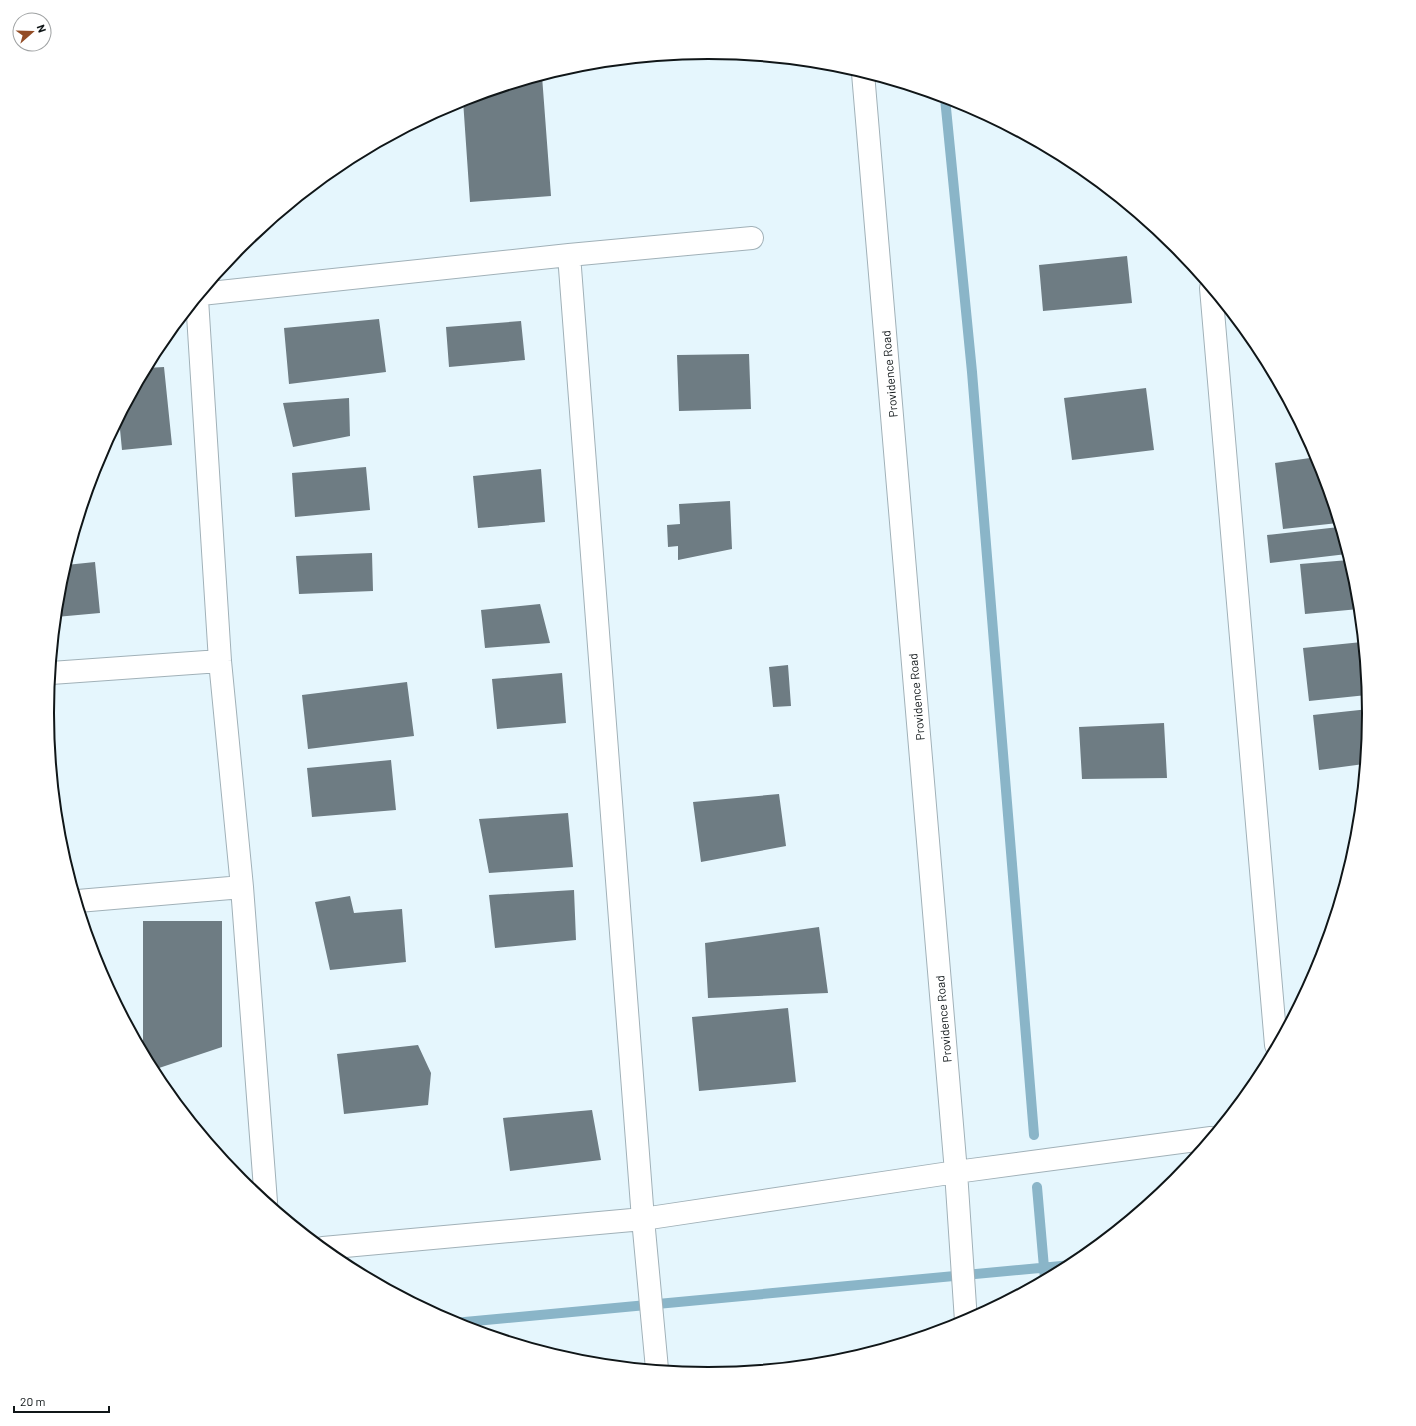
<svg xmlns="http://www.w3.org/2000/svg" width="1416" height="1426" viewBox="0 0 1416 1426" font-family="Barlow,sans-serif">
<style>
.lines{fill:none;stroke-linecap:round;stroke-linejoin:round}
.stream{stroke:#8ab5c8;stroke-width:10}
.building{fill:#6e7c83}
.minor-casing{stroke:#a1b1b8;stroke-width:24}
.minor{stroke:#fff;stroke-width:22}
.labels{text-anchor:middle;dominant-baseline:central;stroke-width:4;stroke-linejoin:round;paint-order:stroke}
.street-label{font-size:12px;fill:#101618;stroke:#fff}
.rim{fill:none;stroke:#101618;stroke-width:2}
</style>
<rect width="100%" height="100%" fill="#e5f6fd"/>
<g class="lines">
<!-- stream -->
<path class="stream" d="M945,98L972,372L1034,1135
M1037,1187L1045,1279
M454,1323L1072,1265"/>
</g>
<!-- building -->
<path class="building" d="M542,76L551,196L470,202L463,100Z
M1127,256L1132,303L1043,311L1039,265Z
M379,319L386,372L289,384L284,328Z
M521,321L525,360L449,367L446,327Z
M749,354L751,409L679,411L677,355Z
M164,367L172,445L122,450L119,419L146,368Z
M1146,388L1154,450L1072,460L1064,398Z
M349,398L350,436L293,447L283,403Z
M1317,457L1338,523L1283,529L1275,463Z
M366,467L370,510L295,517L292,473Z
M541,469L545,522L478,528L473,476Z
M730,501L732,549L678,560V546L668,547L667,525L680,524L679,504Z
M1339,527L1347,554L1270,563L1267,535Z
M372,553L373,591L299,594L296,556Z
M1349,560L1356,584L1359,609L1305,614L1300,564Z
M95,562L100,613L56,617L60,584L66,565Z
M540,604L550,643L485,648L481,610Z
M1362,642L1367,695L1309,701L1303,648Z
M788,665L791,706L773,707L769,667Z
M562,673L566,723L497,729L492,679Z
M407,682L414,736L308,749L302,695Z
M1369,709L1364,764L1319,770L1313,715Z
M1164,723L1167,778L1082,779L1079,727Z
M391,760L396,810L312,817L307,768Z
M779,794L786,846L701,862L693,802Z
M568,813L573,867L489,873L479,819Z
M574,890L576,940L495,948L489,895Z
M350,896L354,913L402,909L406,962L330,970L315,902Z
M143,921H222V1047L153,1070L143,1052Z
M819,927L828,993L708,998L705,943Z
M788,1008L796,1082L699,1091L692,1017Z
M418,1045L431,1073L428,1105L344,1114L337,1054Z
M592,1110L601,1160L510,1171L503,1118Z"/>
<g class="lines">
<!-- minor casing -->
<g class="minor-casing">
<path id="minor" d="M863,73L956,1172L966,1321
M569,255L643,1219L657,1369
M1211,288L1276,1045
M201,294L569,255L752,238
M197,299L220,661L242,887L266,1202
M51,673L220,661
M78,901L242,887
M323,1248L643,1219L956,1172L1211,1138"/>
</g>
<!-- minor -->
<use href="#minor" class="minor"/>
</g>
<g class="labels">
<!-- street labels -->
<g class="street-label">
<text transform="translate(889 374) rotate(-95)">Providence Road</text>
<text transform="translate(916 697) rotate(-95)">Providence Road</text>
<text transform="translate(943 1019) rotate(-95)">Providence Road</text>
</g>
</g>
<!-- crop -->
<path d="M0 0H1416V1426H0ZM54 713a654 654 0 1 1 1308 0a654 654 0 1 1-1308 0Z" fill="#fff" fill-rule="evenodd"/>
<path class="rim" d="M54 713a654 654 0 1 1 1308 0a654 654 0 1 1-1308 0Z"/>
<!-- north arrow -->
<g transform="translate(32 32) rotate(70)"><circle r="19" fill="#ffffff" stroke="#9fa2a3"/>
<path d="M0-3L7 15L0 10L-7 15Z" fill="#934c25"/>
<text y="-6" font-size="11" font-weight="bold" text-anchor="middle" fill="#101618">N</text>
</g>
<!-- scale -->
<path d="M14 1406v6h95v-6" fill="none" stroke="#101618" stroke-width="2"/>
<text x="20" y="1406" font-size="12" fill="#101618" stroke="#ffffff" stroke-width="3" paint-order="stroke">20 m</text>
</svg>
